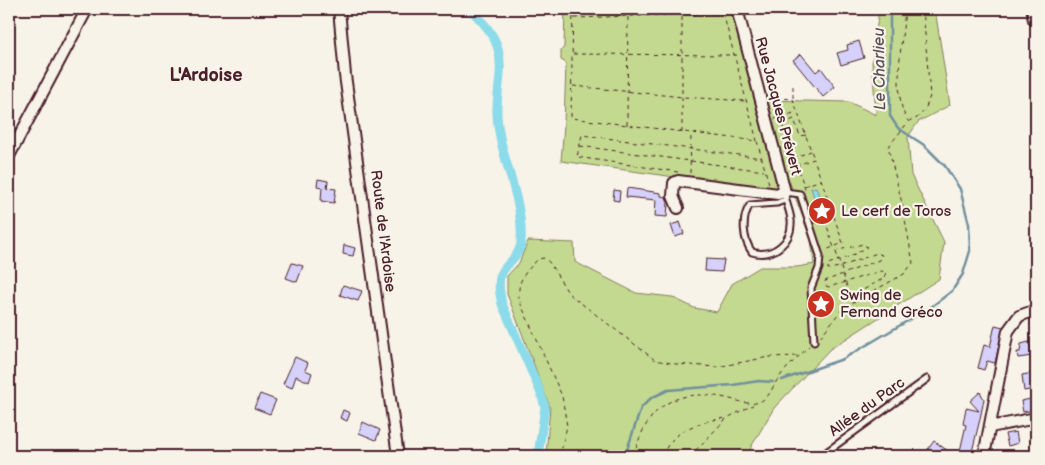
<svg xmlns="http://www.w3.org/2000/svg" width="1045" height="465" viewBox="0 0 1045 465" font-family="'Balsamiq Sans',sans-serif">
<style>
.green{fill:#c3d98f;stroke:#867c5d}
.water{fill:#8cdbea;stroke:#72909e}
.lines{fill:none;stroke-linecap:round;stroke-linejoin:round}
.stream{stroke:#72909e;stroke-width:2.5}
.canal{stroke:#8cdbea;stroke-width:9}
.building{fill:#d6d1fa;stroke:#4a1f2b}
.service-casing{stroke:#4a1f2b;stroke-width:9}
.minor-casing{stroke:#4a1f2b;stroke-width:14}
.primary-casing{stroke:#4a1f2b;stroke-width:19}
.path{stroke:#4a1f2b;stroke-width:1;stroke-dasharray:4 4;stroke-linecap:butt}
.service{stroke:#f7f3e8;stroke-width:5}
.minor{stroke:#f7f3e8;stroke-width:10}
.primary{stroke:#f7f3e8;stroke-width:15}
.labels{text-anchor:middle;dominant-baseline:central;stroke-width:4.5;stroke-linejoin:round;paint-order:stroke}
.street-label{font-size:15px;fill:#4a1f2b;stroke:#f7f3e8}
.poi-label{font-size:15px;fill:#4a1f2b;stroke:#f7f3e8;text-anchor:start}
.water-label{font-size:16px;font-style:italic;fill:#5a4e5b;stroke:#f7f3e8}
.quarter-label{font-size:18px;font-weight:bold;fill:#4a1f2b;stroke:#f7f3e8}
</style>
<rect width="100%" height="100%" fill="#f7f3e8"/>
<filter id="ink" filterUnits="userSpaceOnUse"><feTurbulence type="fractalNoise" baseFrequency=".02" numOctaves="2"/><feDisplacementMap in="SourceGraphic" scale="10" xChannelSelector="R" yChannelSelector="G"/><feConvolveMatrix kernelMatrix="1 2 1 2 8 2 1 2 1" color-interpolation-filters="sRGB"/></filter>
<g filter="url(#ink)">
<!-- green -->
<path class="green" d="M565,9H733L777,186L774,191L561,161L564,125L566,63L561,60V51L564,47Z
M879,9H935L950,105L918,122L908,137L911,175L944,242L939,279L830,349L774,408L751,447L749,456H546L550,407L507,294V276L519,263L528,241L574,243L575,262L636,293L672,297L694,308L717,312L732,284L760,267H797L814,264L811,240L780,156L763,100L849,102L876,115L872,63Z"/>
<!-- water -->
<path class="water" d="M816,187L823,208L818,210L811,188Z"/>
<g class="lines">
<!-- stream -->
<path class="stream" d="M782,380L843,359L931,307L952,291L963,274L970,251L969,224L960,189L945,166L924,145L898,128L890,116V9
M625,456L641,408L651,398L668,390L733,385L759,381L773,382"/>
<!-- canal -->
<path class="canal" d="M470,9C481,20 494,33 498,49C504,70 496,93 497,114C499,157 524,198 521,242C520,258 503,264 500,277C498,286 500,295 502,304L540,391L545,407L538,456"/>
</g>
<!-- building -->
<path class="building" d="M859,41L864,58L841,65L837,53L848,50L847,45Z
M801,54L816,72L821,68L835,87L823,97L793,60Z
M318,179L328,181L327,188L336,189L334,203L321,201L322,187L317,186Z
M627,188L661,193V196L666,197L668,202L667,217L655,216L656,200L626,197Z
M614,190L620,191L619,201L613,200Z
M680,222L684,234L675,237L671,225Z
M344,245L355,248L353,256L343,254Z
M706,259L724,260L722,272L705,271Z
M292,263L303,266L297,282L286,278Z
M343,285L362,291L358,301L340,295Z
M995,325L1003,327L995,363L987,361L984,370L978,368L984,345L990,347Z
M1029,342L1032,356L1018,358L1017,352H1020L1021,344Z
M295,357L308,363L305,370L312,373L309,382L296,376L292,388L283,384Z
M1033,373L1035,389L1024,391L1022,375Z
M980,392L984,399L980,419L971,456H967L960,451L966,425L963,424L966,408L979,411L970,401Z
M260,394L276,400L270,414L254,408Z
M1031,399L1033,410L1023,412L1021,401Z
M343,410L350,413L347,421L340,418Z
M363,422L380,430L376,440L359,433Z
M1016,432L1018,443L1008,446L1005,434Z
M934,441L948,451L944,456H923Z"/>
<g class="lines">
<!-- service casing -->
<g class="service-casing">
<path id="service" d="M9,19L11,9
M785,200L777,203L750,205C741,218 743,240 752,252C773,258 793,242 791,220C790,210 785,202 785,192L800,194L820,256L819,268L811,288L814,342
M821,456L927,379"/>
</g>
<!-- minor casing -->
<g class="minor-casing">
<path id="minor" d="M339,9L345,75L398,456
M9,156L87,9
M678,208L673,196L674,183L678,181L778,194L785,192L737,9
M990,427L1036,418
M984,456L1008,331L1019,316L1036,310"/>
</g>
<!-- primary casing -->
<g class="primary-casing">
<path id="primary" d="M1035,9L1036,18"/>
</g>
<!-- path -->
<path class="path" d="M573,9L571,118L757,141L722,9
M682,9V133
M905,9C903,37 891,97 908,121
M574,18L722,13
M573,54L739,55
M573,86L683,97L746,101
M769,97L793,99L814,159
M793,98V86
M774,119L797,112
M627,125L628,9
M806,135L800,136L794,119L782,124L794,158L811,151
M757,141L769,184
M580,146L764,171
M678,172L577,157L582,135L762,158
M690,173L691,135
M804,186L821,180
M805,189L797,165L814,159L843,243L826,250
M825,220L835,251L863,244L867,247L851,256L828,264V269L840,267L877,253L882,255L879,260L825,281L826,286L829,287L881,271L886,272L884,278L851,297L853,301
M816,223L834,216
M836,252L850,296
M820,337L843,308L904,274L913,263L902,203L888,147L909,121L917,118L925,110L930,96L923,9
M560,456L567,426L562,396L519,300C517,279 525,273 538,259L544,258L549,262L569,294L655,360L676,364L717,367L769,357L800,356
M634,456C646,406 676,387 726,398C736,400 750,406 759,402C771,397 771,388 778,379C786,367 799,357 809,346
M663,456C670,430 703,420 727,418
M690,456L727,418L753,405"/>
<!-- service -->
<use href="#service" class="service"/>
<!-- minor -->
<use href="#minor" class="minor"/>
<!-- primary -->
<use href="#primary" class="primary"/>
</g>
</g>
<!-- icons -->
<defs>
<g id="sight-disc" transform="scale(1.4375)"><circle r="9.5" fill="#c8321e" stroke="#f7f3e8"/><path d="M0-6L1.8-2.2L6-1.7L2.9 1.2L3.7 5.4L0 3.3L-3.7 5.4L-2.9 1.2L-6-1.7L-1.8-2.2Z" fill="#fff"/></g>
</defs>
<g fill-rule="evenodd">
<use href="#sight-disc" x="822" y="211"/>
<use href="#sight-disc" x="821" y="304"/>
</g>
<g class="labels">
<!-- street labels -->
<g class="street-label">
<text transform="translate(778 106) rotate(75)">Rue Jacques Prévert</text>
<text transform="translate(383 231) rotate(83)">Route de l'Ardoise</text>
<text transform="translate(867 407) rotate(-36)">Allée du Parc</text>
</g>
<!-- poi labels -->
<g class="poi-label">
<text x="841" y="211">Le cerf de Toros</text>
<text x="840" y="295">Swing de<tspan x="840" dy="17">Fernand Gréco</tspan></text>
</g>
<!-- water labels -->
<g class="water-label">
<text transform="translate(880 69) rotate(-91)">Le Charlieu</text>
</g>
<!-- quarter labels -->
<g class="quarter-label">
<text x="206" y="75">L'Ardoise</text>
</g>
</g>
<!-- margin -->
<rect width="1045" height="465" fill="none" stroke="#f7f3e8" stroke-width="30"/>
<rect x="15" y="15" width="1015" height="435" fill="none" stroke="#4a1f2b" stroke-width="2" filter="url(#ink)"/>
</svg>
